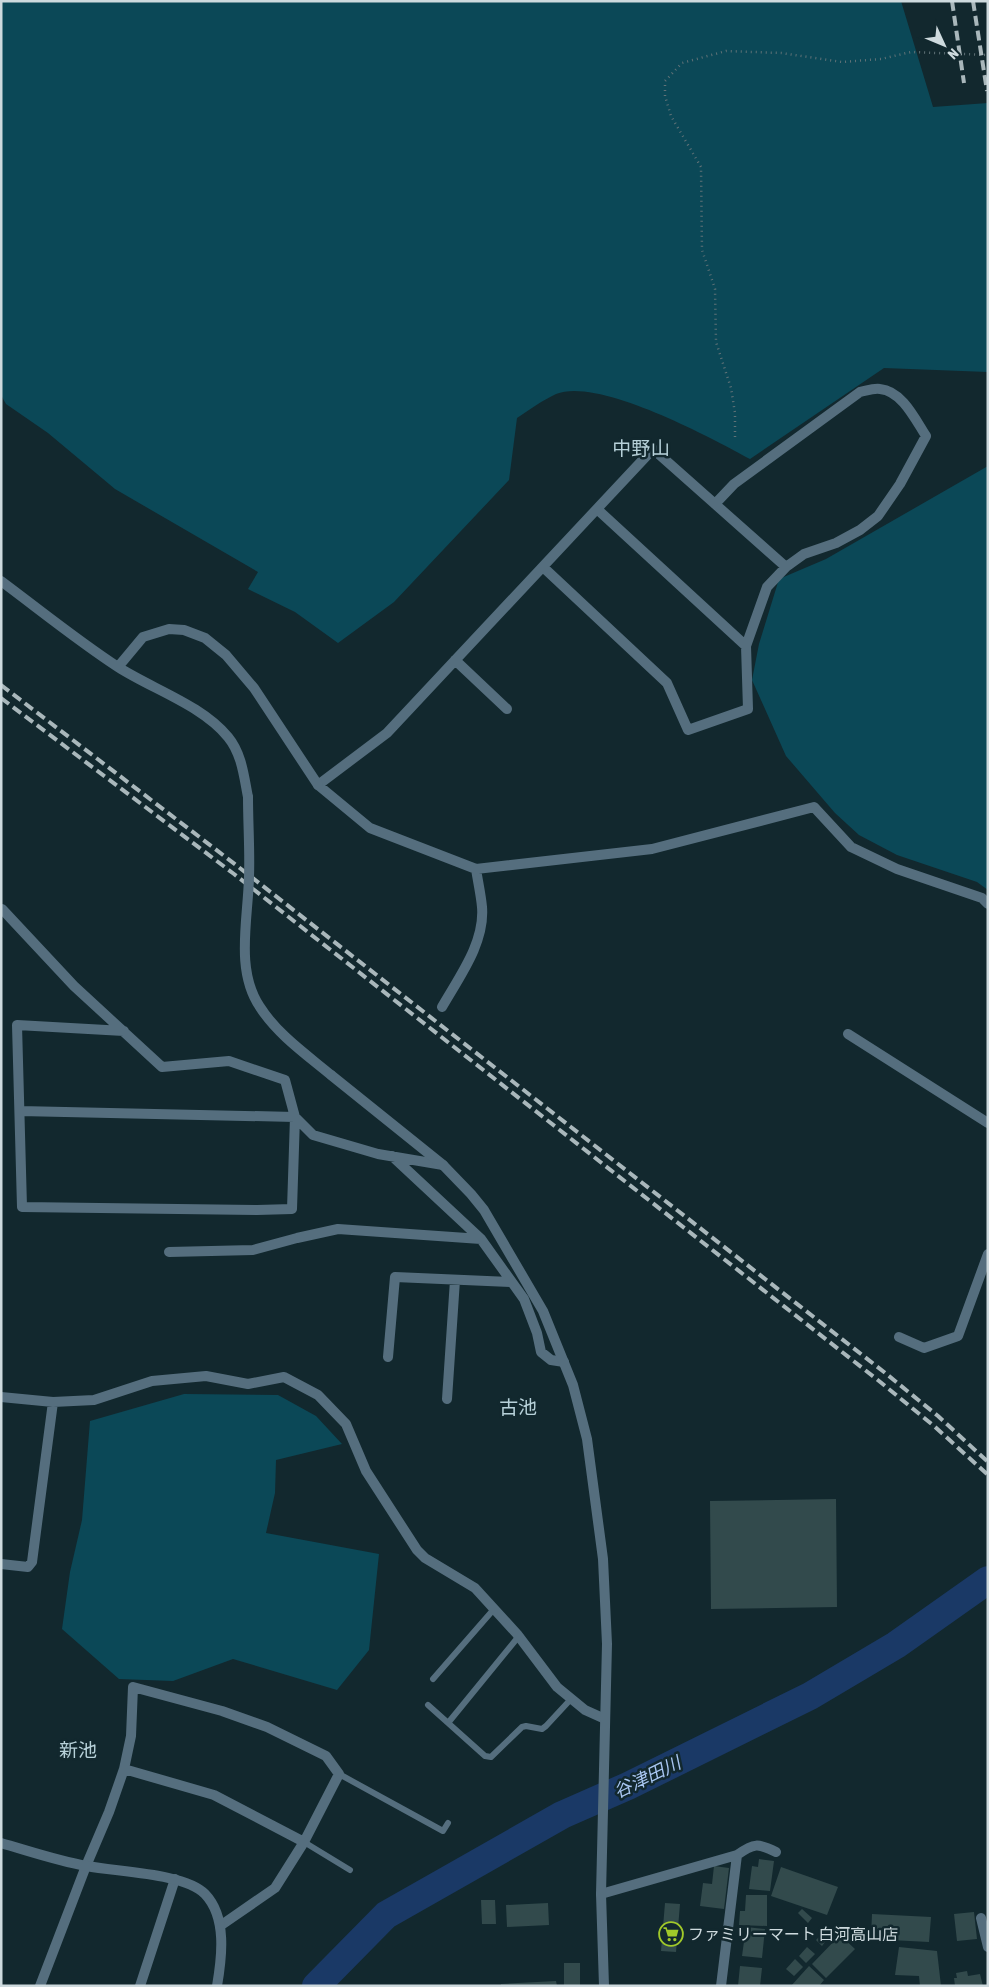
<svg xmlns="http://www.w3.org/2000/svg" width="989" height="1987" viewBox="0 0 989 1987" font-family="'Asap Condensed','Noto Sans JP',sans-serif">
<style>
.green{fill:#0b4857}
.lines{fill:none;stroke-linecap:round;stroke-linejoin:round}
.river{stroke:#1a3966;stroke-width:28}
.building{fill:#324a4c}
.path{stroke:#607277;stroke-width:2.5;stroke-dasharray:1 4;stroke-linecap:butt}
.service{stroke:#556e7e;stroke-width:6}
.minor{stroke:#556e7e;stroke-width:10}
.tertiary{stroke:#556e7e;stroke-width:10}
.rail{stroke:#a9b7bb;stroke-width:4;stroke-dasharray:10 5;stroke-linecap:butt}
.tertiary-bridge{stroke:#556e7e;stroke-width:10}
.labels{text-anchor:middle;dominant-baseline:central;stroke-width:5;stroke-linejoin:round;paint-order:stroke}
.poi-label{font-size:16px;fill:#cedade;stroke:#12282e;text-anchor:start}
.water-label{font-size:18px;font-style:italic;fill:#a8c6f1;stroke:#12282e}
.quarter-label{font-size:19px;fill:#b7d1d9;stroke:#12282e}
</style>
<rect width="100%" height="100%" fill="#12282e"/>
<!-- green -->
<path class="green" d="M1,1H901L933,107L988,103V372L884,368L750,459C711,438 599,377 556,394C543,400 529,410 517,418L509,480L394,602L338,643L295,612L248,589L258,572L115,489L48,433L6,404L1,395Z
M988,466V890L977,882L897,855L859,835L835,813L786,756L752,680L759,644L779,579L826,559Z
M184,1394L278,1395L316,1416L342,1444L276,1460L275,1493L266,1533L379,1554L369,1650L337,1690L233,1659L173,1681L119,1679L62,1629L70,1572L82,1520L90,1421Z"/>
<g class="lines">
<!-- river -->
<path class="river" d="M316,1986L386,1915L562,1815L628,1786L810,1696L896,1645L988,1580"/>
</g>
<!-- building -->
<path class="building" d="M836,1499L837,1607L711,1609L710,1501Z
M759,1859L774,1861L770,1891L749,1889L752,1866L758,1867Z
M714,1866L729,1868L724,1909L700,1906L703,1883L712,1884Z
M781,1867L838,1887L827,1915L771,1896Z
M746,1895H767V1926L739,1925L740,1911H745Z
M481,1900H495L496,1924H482Z
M548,1903L549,1925L507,1927L506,1905Z
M665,1903L680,1904L676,1952L661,1951Z
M802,1909L812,1918L808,1923L798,1913Z
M974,1912L977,1939L957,1941L954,1914Z
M872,1914L931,1917L929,1942L871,1939Z
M746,1927L765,1929L762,1958L742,1956Z
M840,1935L855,1949L826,1978L812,1964Z
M820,1936L825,1942L822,1946L816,1940Z
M807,1947L815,1954L806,1963L799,1956Z
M899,1947L937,1951L941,1986H920L919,1976L895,1975Z
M795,1959L803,1967L794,1976L786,1969Z
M564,1963H580V1986H564Z
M740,1966L762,1968L760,1986H738Z
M809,1966L824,1980L819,1986H791Z
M967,1971L968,1976L980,1974L983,1986H955L954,1978H957L956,1973Z
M556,1981L557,1986H501V1984Z"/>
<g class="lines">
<!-- path -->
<path class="path" d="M735,437V413L731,388L716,342L715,289L702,250L701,167L671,116L665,96V81L682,63L726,51L781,53L842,62L881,59L911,52L988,55"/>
<!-- service -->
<path class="service" d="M433,1679L494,1609
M428,1705L485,1756L491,1757L522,1727L526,1726L542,1729L546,1726L571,1699
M448,1723L519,1636
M339,1774L443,1831L448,1823
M304,1842L350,1870"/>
<!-- minor -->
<path class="minor" d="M597,509L746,646
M543,567L667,683L688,730L748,709L746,646L767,587L786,567L804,554L836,543L860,530L878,516L900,484L926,436C915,419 902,391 880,389C873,388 866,391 860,392L734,484L715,504
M786,567L653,449L387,733L318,785L370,828L476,869L652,849L814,807L851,847L897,869L982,898L988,904
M455,660L507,709
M2,909L74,986L162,1067L229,1061L285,1080L295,1117L292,1209L257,1210L22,1207L17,1025L124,1031
M442,1007C459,977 485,943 482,907C481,895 478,882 476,869
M848,1034L988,1123
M20,1111L295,1117L313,1135L378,1154L443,1165
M392,1156L481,1239L524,1299L537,1333L541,1352L551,1360L564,1362
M169,1252L253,1250L297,1238L338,1229L481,1239
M899,1337L924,1348L958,1336L988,1254
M388,1357L395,1277L511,1282
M1,1397L53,1402L94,1400L152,1381L206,1376L248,1384L284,1377L318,1395L346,1424L366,1471L417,1550L425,1558L475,1588L517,1634L557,1687L585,1710L605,1719
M447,1399L455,1280
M1,1564L28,1567L32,1562L53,1402
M124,1769L214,1795L304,1842
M737,1855C754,1843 758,1843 776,1852
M601,1894L737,1855L721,1986
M981,1918L988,1947
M40,1986L86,1866L109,1812L124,1769L131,1736L133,1687L222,1711L267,1727L326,1756L339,1774L304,1842L275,1888L220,1926
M140,1986L175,1879"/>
<!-- tertiary -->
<path class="tertiary" d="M1,581C40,610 78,641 118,667C152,689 202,705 228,737C242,754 244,777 248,797
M118,667L143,637L169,629L184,630L205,638L226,655L254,688L318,785
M331,1075L443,1165L471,1194L484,1210L543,1311L573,1385L587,1439L603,1559L607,1644L601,1894L604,1986
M1,1843C29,1851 58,1861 87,1866C116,1872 185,1873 205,1894C227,1917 222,1957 217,1986"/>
<!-- rail -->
<path class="rail" d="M952,1L964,83
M973,1L987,91
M1,685L236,865L884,1372L938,1416L988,1462
M1,698L234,874L879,1381L934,1426L988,1475"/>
<!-- tertiary-bridge -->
<path class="tertiary-bridge" d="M248,797C248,824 250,851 249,877C248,920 235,970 260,1007C277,1034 307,1055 331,1075"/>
</g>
<!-- icons -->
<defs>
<g id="supermarket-ring" transform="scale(1.25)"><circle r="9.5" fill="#12282e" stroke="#a1c92a" stroke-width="1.5"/><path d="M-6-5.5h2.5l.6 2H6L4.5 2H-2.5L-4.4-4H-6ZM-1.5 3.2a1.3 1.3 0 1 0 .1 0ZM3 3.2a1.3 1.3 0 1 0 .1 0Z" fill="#a1c92a"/></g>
</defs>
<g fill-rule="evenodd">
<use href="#supermarket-ring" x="671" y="1934"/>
</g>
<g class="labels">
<!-- poi labels -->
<g class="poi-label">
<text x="688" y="1934">ファミリーマート 白河高山店</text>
</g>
<!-- water labels -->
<g class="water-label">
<text transform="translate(647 1777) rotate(-26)">谷津田川</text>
</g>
<!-- quarter labels -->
<g class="quarter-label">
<text x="641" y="448">中野山</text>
<text x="518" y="1407">古池</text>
<text x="78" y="1750">新池</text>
</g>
</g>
<!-- border -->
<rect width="989" height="1987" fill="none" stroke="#cedade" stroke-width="5"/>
<!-- north arrow -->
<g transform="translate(944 45) rotate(134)" stroke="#12282e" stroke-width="4" paint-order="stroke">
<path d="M0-4L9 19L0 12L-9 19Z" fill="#cedade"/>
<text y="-8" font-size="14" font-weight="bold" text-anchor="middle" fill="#cedade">N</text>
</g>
</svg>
